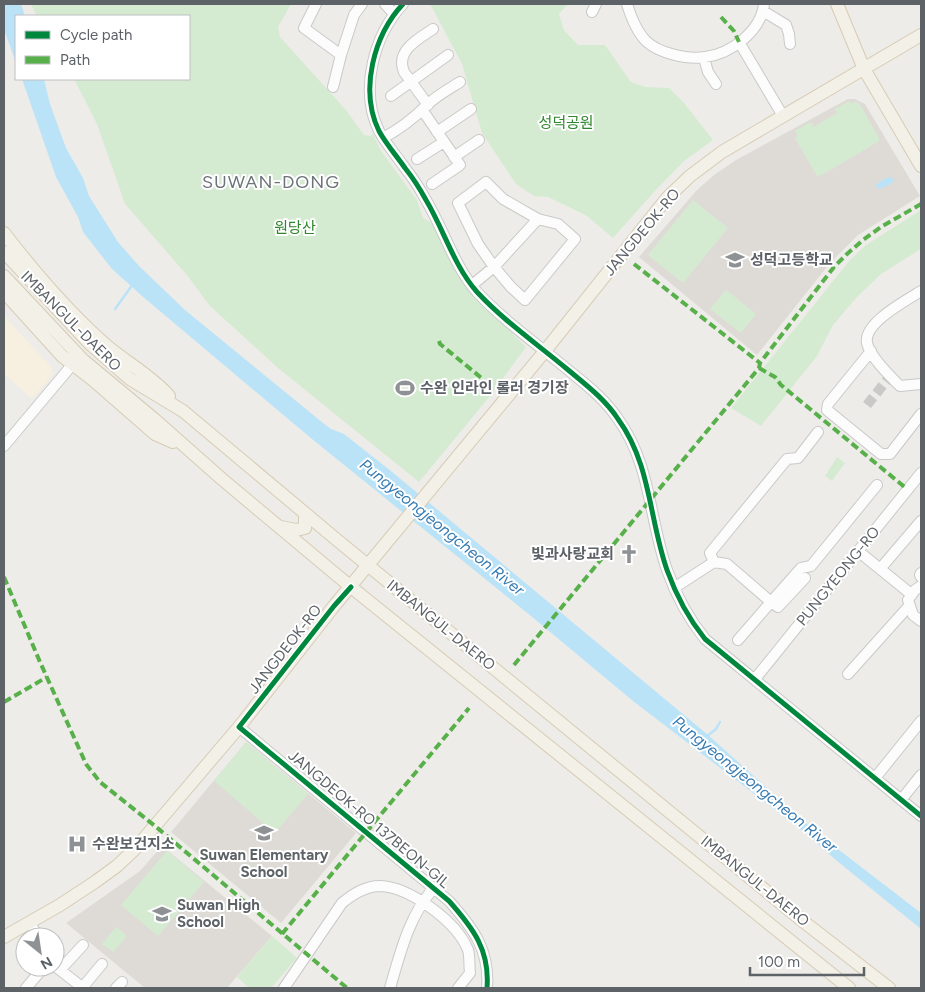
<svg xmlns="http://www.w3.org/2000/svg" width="925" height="992" viewBox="0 0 925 992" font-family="Figtree,'Noto Sans KR',sans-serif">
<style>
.commercial{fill:#f7f0e1}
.education{fill:#dedbd6}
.green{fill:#d5ebd1}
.water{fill:#bbe3f8}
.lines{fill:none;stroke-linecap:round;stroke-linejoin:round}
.stream{stroke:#bbe3f8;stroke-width:2.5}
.minor-tunnel{stroke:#c9cac8;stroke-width:10;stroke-dasharray:10 5;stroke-linecap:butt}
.minor-casing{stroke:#c9c9c8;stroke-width:12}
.major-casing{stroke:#d7cbb4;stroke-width:14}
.minor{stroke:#fcfcfc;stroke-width:10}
.major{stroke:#f3f0e8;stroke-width:12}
.quiet{stroke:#58b04a;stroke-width:4;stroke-dasharray:8 4;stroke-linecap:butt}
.cycleway-casing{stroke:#fff;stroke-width:8}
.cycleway{stroke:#00873e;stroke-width:5}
.labels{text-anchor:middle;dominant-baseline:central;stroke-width:4;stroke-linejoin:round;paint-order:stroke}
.park-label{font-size:15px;fill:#2f862d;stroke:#fff}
.street-label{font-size:15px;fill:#5d6267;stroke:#fff}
.poi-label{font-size:15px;font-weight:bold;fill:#5d6267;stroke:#fff;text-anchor:start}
.water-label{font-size:16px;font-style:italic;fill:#367bb2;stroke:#fff}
.quarter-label{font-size:18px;letter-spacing:1px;fill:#6d7479;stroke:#fff}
</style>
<rect width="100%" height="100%" fill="#edece8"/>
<!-- commercial -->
<path class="commercial" d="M4,316L52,368V375L35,396L30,397L4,374Z"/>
<!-- education -->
<path class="education" d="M848,99H855L865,104L920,196L858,235L830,263L757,355L639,257L697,190L714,175L736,160Z
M246,742L356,833L281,923L171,832Z
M162,846L272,936L227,988H145L66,923L140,871Z"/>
<!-- green -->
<path class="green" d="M31,4H291L278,27L280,37L346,110L364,135L370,136L373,134L381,151L417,200L423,218L439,227L482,303L526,347L490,396L419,482L278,368L210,306L186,274L125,204L97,124L74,79H189V16H37Z
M430,4H568L559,14L564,30L578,45H605L631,82L645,87L669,88L684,103L713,140L684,161L654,192L613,238L587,216L575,210L548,197L534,196L516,184L482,133L462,64Z
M849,101L851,104L855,102L859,103L879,138V141L822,175L817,176L795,138L798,136L795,131L811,122L814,127L837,113L835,109Z
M693,200L728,228L683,283L648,255Z
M921,210V249L881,274L856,298L833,325L817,356L761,426L731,408L850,260L866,245Z
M726,290L756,314L741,333L710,309Z
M837,457L845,463L832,481L825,476Z
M246,742L308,794L275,833L214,781Z
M167,851L204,882L158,936L121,905Z
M116,927L127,936L113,952L102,944Z
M272,936L297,958L271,988H249L237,977Z"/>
<!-- water -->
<path class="water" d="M4,4H21L25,16H16V63L4,29Z
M22,79H44L50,104L66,148L83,178L89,196L118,242L139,266L185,310L323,423L331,429L344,434L391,471L708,735L817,833L921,913V929L837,861L804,832L633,701L531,616L312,439L142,296L112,269L83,232L78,217L56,177Z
M891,177L894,180L891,184L879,189L877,188L876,185L884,179Z"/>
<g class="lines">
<!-- stream -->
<path class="stream" d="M115,309L133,284
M706,737L716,729L720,722"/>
<!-- minor-tunnel -->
<path class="minor-tunnel" d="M867,405L887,380"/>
<!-- minor casing -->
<g class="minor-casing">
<path id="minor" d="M316,4L304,28L341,55L354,15L362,4
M385,4L394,14
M403,4C374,35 359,90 379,131C386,144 396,155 405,168C413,178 420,189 426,200C444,230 454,266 477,292C504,321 537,344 567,369C585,384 605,399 618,419C651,464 649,519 667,570C676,595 688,618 705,639L921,816
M627,4C631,17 636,31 646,41C658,53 688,60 705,57C731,54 761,31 764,4
M763,11L786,25L789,34L790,44
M592,12L596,4
M739,42L783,116
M704,58L708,72L716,84
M333,87L341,55
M391,96L448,55
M428,105L404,72C395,51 418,39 433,29
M423,111L460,165L432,184
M437,132L471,109
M383,138C400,129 414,118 427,105C436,96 449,89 460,82
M454,157L479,140
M417,159L444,142
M472,285L494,267L511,287L525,300L575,239L558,224L538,219L503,199L486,182L458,203L478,244L494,267L538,219
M921,291C907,300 863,323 867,343C870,357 890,376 900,386L921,384
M871,351L828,404L827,410L881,454H890L921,414
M4,446L72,365
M858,551L911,594
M714,562L710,553L787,459L798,458L818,432
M880,569L921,521
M921,573L920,575L921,577
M805,578L778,607L771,602L801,568L811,566L877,485
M921,586L915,590L908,600L913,615L921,621
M674,588L714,562L727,564L771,602L738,640
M848,674L909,606
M755,679L921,473
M239,727L449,901C473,928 490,950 487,988
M875,778L921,721
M901,800L921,775
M30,923L38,937
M55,966L83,988
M60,970L83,945
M26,988L44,967
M82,988L102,964
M116,988L122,982
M284,988L342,903C353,894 365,886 380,886C410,887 457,922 468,950C470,956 469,966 470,973L458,988
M390,988C400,954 409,915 434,888"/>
</g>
<!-- major casing -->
<g class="major-casing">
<path id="major" d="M837,4L864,69L921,166
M4,233C35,273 69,313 107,346C126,362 154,378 169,396
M4,252L90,344L130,379L183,411L337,540L804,922L889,988
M4,276L83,360L154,419L223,480L351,587L849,988
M4,292L62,356L93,380L155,434L173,442
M281,527L296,530L305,528V514
M4,937L60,905L95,882L117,866L136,848L239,727L334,606L545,351L667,198L690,176L722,152L921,35"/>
</g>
<!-- minor -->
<use href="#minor" class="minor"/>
<!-- major -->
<use href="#major" class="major"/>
<!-- quiet -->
<path class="quiet" d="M721,17L734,31L739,42
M634,264L760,363
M439,341L440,344L484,380
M759,368L775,377L781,385L907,489
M4,577L40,662L86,764L100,782L155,826L347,988
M514,665L759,368L760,363L834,267L847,254L863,240L881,227L921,204
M4,702L47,677
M282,934L469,708"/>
<!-- cycleway casing -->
<g class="cycleway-casing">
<path id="cycleway" d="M403,4C374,35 359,90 379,131C386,144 396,155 405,168C413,178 420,189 426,200C444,230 454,266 477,292C504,321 537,344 567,369C585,384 605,399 618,419C651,464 649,519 667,570C676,595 688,618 705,639L921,816
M351,587L334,606L239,727L449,901C473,928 490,950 487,988"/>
</g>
<!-- cycleway -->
<use href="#cycleway" class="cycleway"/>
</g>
<!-- icons -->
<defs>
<g id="school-bare" transform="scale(1.5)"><path d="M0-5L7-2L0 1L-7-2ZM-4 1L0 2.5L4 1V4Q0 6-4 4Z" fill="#8f9294" stroke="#fff" stroke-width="2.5" paint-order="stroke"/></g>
<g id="stadium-bare" transform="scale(1.5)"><path d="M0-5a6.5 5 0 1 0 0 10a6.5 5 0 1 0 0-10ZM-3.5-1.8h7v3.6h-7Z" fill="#8f9294" stroke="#fff" stroke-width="2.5" paint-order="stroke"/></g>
<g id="church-bare" transform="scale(1.5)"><path d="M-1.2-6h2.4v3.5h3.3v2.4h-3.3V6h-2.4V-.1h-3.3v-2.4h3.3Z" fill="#8f9294" stroke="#fff" stroke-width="2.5" paint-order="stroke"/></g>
<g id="hospital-bare" transform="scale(1.5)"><path d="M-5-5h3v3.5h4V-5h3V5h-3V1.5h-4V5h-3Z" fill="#8f9294" stroke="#fff" stroke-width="2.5" paint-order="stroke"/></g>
</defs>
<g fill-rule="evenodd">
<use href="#school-bare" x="735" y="260"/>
<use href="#stadium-bare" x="405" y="388"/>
<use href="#church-bare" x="629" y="554"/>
<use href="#school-bare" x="264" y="833"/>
<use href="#hospital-bare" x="77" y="844"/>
<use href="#school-bare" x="162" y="914"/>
</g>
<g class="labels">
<!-- park labels -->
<g class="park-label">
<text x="566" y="123">성덕공원</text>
<text x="295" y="228">원당산</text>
</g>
<!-- street labels -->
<g class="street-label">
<text transform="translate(642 232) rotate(-50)">JANGDEOK-RO</text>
<text transform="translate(71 321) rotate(45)">IMBANGUL-DAERO</text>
<text transform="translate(838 576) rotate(-51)">PUNGYEONG-RO</text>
<text transform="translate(441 625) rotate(39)">IMBANGUL-DAERO</text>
<text transform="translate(285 649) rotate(-52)">JANGDEOK-RO</text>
<text transform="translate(369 819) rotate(40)">JANGDEOK-RO 137BEON-GIL</text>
<text transform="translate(755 881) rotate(39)">IMBANGUL-DAERO</text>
</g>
<!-- poi labels -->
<g class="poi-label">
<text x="750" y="260">성덕고등학교</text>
<text x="420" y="388">수완 인라인 롤러 경기장</text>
<text x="614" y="554" text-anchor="end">빛과사랑교회</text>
<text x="92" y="844">수완보건지소</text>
<text x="264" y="855" text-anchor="middle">Suwan Elementary<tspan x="264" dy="17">School</tspan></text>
<text x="177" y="905">Suwan High<tspan x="177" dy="17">School</tspan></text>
</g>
<!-- water labels -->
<g class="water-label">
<text transform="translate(442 527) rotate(39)">Pungyeongjeongcheon River</text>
<text transform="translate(755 784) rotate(39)">Pungyeongjeongcheon River</text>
</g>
<!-- quarter labels -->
<g class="quarter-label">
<text x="271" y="182">SUWAN-DONG</text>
</g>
</g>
<!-- border -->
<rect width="925" height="992" fill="none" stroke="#5d6267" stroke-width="10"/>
<!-- legend -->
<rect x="15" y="15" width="175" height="65" fill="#ffffff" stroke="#bec0c2"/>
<rect x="25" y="31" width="25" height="8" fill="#00873e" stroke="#bec0c2"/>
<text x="60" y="40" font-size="15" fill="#5d6267">Cycle path</text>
<rect x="25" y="56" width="25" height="8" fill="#58b04a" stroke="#bec0c2"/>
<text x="60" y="65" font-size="15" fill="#5d6267">Path</text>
<!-- north arrow -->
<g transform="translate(40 952) rotate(150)"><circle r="24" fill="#ffffff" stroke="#bec0c2"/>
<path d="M0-4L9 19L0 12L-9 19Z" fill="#8f9294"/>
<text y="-8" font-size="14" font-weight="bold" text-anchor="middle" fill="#5d6267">N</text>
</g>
<!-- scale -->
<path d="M750 967v8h114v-8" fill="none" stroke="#5d6267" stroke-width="2.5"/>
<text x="758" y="967" font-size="15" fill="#5d6267" stroke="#ffffff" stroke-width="4" paint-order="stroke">100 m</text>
</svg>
